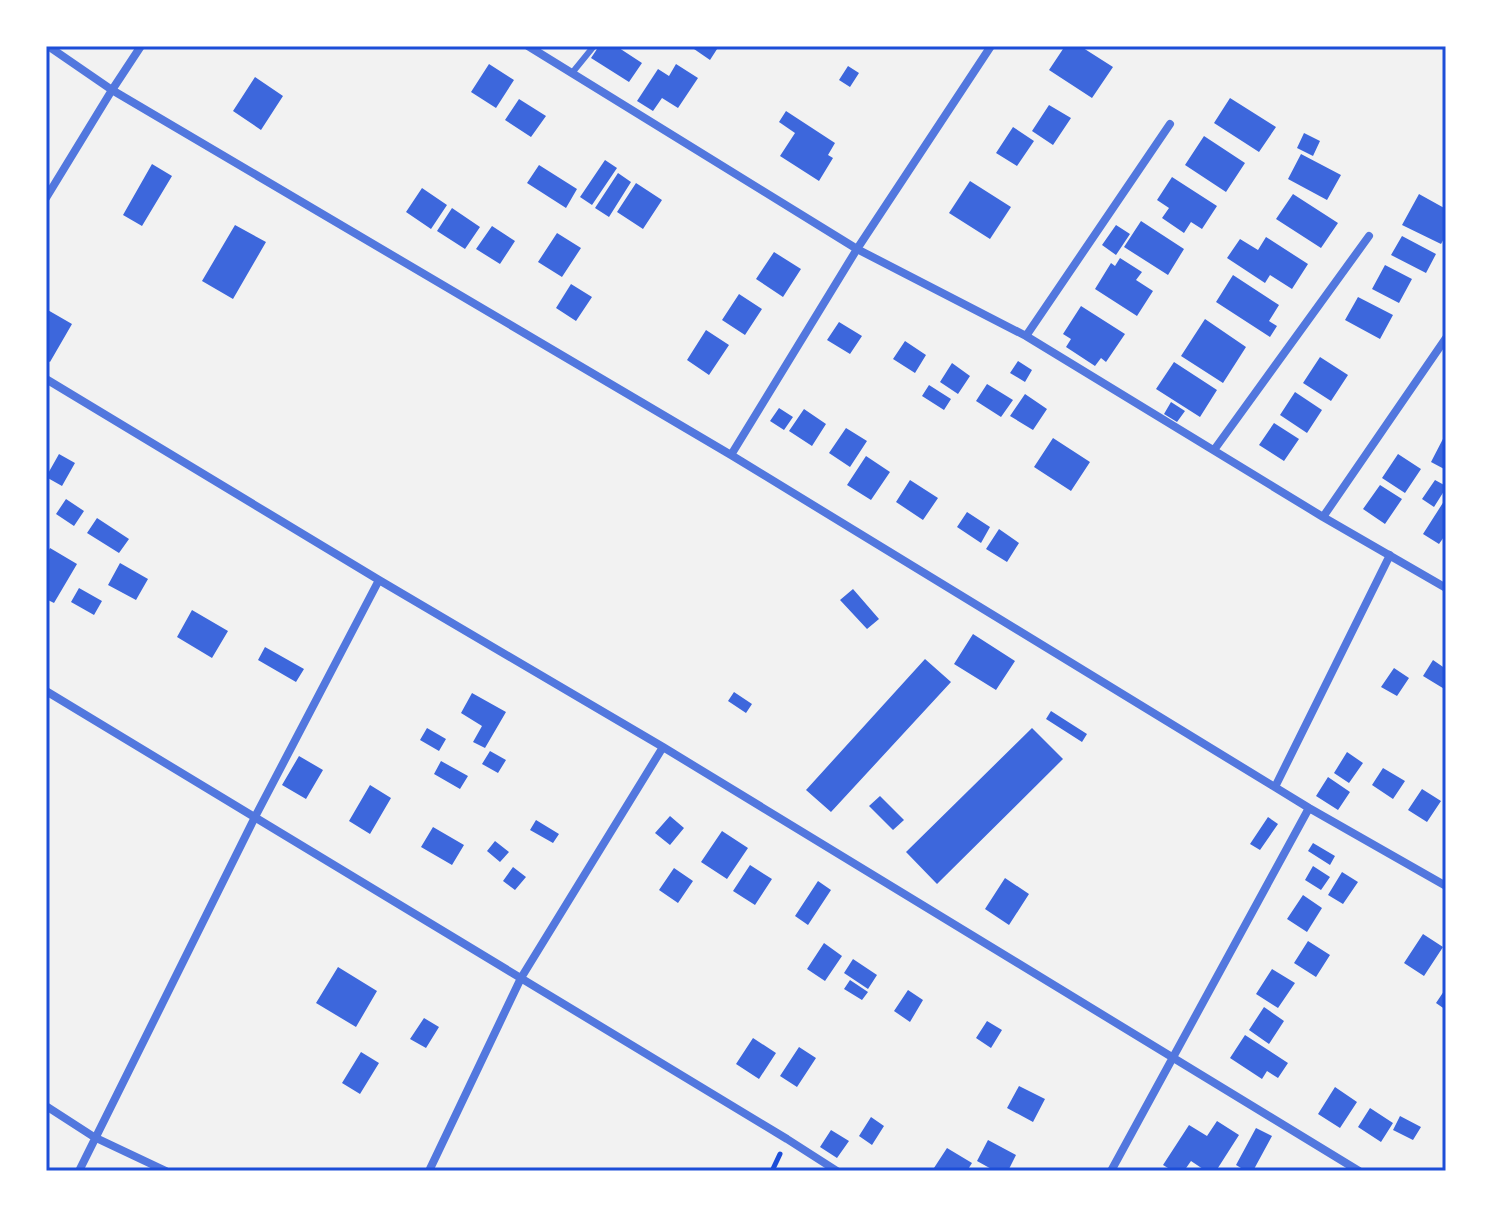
<svg xmlns="http://www.w3.org/2000/svg" width="1492" height="1217" viewBox="0 0 1492 1217" font-family="Rubik,sans-serif">
<style>
.building{fill:#3d67dc}
.lines{fill:none;stroke-linecap:round;stroke-linejoin:round}
.path{stroke:#1d4ed8;stroke-width:5}
.service{stroke:#5277de;stroke-width:6}
.minor{stroke:#5277de;stroke-width:8}
.neatline{fill:none;stroke:#1d4ed8;stroke-width:3}
</style>
<rect width="100%" height="100%" fill="#f2f2f2"/>
<!-- building -->
<path class="building" d="M599,46H616L642,63L629,82L591,58Z
M696,46H719L710,60L694,49Z
M1065,46H1080L1113,67L1092,98L1049,70Z
M489,64L514,80L496,108L471,92Z
M676,64L698,78L678,108L662,98L653,111L637,101L658,69L669,76Z
M848,66L859,73L850,87L839,80Z
M255,77L283,96L261,130L233,111Z
M1230,98L1276,127L1259,152L1214,123Z
M519,99L546,116L531,137L505,120Z
M1049,105L1071,118L1053,145L1032,131Z
M786,111L835,143L828,155L833,158L819,181L780,156L795,133L779,122Z
M1013,127L1034,141L1017,166L996,153Z
M1304,133L1320,141L1313,156L1297,148Z
M1204,136L1245,163L1226,192L1185,165Z
M1301,154L1341,175L1327,200L1288,179Z
M605,160L617,168L592,205L580,197Z
M152,164L172,176L142,226L123,215Z
M539,165L577,189L566,208L527,183Z
M618,173L631,182L609,217L595,208Z
M1172,177L1217,206L1202,229L1191,222L1184,233L1162,218L1169,208L1157,200Z
M970,181L1011,207L990,239L949,213Z
M636,183L662,200L643,229L617,212Z
M422,188L447,205L431,229L406,212Z
M1293,194L1338,223L1321,248L1276,219Z
M1419,194L1446,209V235L1441,244L1402,225Z
M452,208L480,227L465,249L437,231Z
M1141,221L1184,249L1168,275L1124,247Z
M235,225L266,242L233,299L202,281Z
M1116,225L1130,234L1116,255L1102,245Z
M492,226L515,241L500,264L476,249Z
M557,233L581,248L562,277L538,262Z
M1402,236L1436,254L1426,273L1391,255Z
M1266,237L1308,264L1292,289L1270,275L1265,283L1227,258L1240,239L1258,250Z
M774,252L801,269L783,297L756,279Z
M1120,258L1142,272L1136,280L1153,291L1137,316L1095,289L1111,263L1115,266Z
M1385,265L1412,279L1399,303L1372,289Z
M1233,275L1279,305L1269,321L1277,326L1270,337L1216,302Z
M571,284L592,297L576,321L556,308Z
M739,294L762,309L745,335L722,320Z
M1358,297L1393,315L1380,339L1345,320Z
M1081,306L1125,334L1106,362L1101,358L1095,366L1066,347L1071,339L1063,334Z
M46,309L72,324L50,362L46,360Z
M1205,319L1246,347L1223,383L1181,356Z
M839,322L862,336L850,354L827,340Z
M706,330L729,345L709,375L687,360Z
M905,341L926,355L915,373L893,359Z
M1320,357L1348,375L1331,401L1303,383Z
M1018,361L1032,370L1025,382L1010,373Z
M1174,362L1217,390L1200,417L1156,389Z
M952,363L970,376L958,394L940,382Z
M987,384L1013,400L1001,417L976,401Z
M929,385L951,399L944,410L922,396Z
M1295,392L1322,410L1307,433L1280,415Z
M1025,394L1047,409L1033,430L1010,416Z
M1171,402L1185,411L1177,422L1164,414Z
M779,408L793,417L784,430L770,421Z
M804,409L826,424L812,446L789,431Z
M1274,423L1299,439L1284,461L1259,445Z
M846,428L867,441L850,467L829,453Z
M1446,433V470L1431,462Z
M1053,438L1090,462L1071,491L1034,467Z
M59,454L75,463L62,486L46,477Z
M1398,454L1421,469L1405,493L1382,478Z
M866,456L890,472L871,500L847,485Z
M910,480L938,498L923,520L896,502Z
M1435,480L1446,486V488L1434,507L1422,499Z
M1380,485L1402,499L1385,524L1363,509Z
M1446,498V534L1439,544L1423,534Z
M66,499L84,511L74,526L56,514Z
M967,512L990,527L981,543L957,527Z
M97,518L129,539L119,553L87,533Z
M999,529L1019,543L1007,562L986,549Z
M50,548L77,564L54,603L46,599V556Z
M120,563L148,579L136,600L108,585Z
M79,588L102,601L94,615L71,602Z
M853,589L879,619L867,629L840,600Z
M192,610L228,631L212,658L177,637Z
M973,634L1015,661L996,690L954,664Z
M265,647L304,669L296,682L258,660Z
M925,659L951,682L831,812L806,790Z
M1433,660L1446,669V690L1423,676Z
M1394,668L1409,678L1397,696L1381,687Z
M734,692L752,704L746,713L728,701Z
M472,693L506,712L485,748L473,742L482,726L461,713Z
M1051,711L1087,734L1082,742L1046,719Z
M427,728L446,739L439,751L420,740Z
M1032,728L1063,759L937,884L906,852Z
M490,751L506,760L498,773L482,764Z
M1347,752L1363,763L1349,783L1334,773Z
M299,756L323,770L306,799L282,785Z
M441,761L468,776L460,789L434,774Z
M1383,768L1405,781L1393,799L1372,785Z
M1328,777L1350,792L1338,810L1316,796Z
M370,785L391,798L370,834L349,821Z
M1422,789L1441,801L1427,822L1408,810Z
M880,796L904,820L893,830L869,806Z
M670,816L684,828L670,845L655,833Z
M1268,817L1278,824L1260,850L1250,844Z
M536,820L559,834L553,843L530,830Z
M433,827L464,845L452,865L421,847Z
M722,831L748,848L727,879L701,862Z
M495,841L509,852L500,862L487,851Z
M1313,843L1335,856L1330,865L1308,851Z
M750,865L772,879L755,905L733,891Z
M1313,866L1330,877L1321,890L1305,880Z
M513,867L526,877L515,890L503,881Z
M674,868L693,881L678,903L659,890Z
M1342,872L1358,882L1343,904L1328,895Z
M1005,878L1029,894L1009,925L985,909Z
M818,881L831,890L808,925L795,916Z
M1303,895L1322,908L1307,932L1287,919Z
M1423,934L1443,947L1424,976L1404,963Z
M1308,941L1330,955L1316,977L1294,963Z
M824,943L842,956L825,981L807,969Z
M853,959L877,975L868,989L844,973Z
M338,967L377,991L356,1027L316,1003Z
M1272,969L1295,983L1278,1008L1256,994Z
M850,980L868,992L862,1000L844,989Z
M1446,988V1010L1436,1003Z
M908,990L923,1000L910,1022L894,1011Z
M1264,1007L1284,1021L1269,1044L1249,1030Z
M424,1018L439,1027L426,1048L410,1039Z
M987,1021L1002,1030L991,1048L976,1038Z
M1245,1035L1288,1063L1278,1078L1267,1071L1262,1079L1230,1058Z
M753,1038L776,1053L759,1079L736,1064Z
M799,1047L816,1058L797,1087L780,1076Z
M361,1052L379,1063L360,1094L342,1083Z
M1019,1086L1045,1099L1033,1122L1007,1108Z
M1335,1087L1357,1102L1340,1128L1318,1114Z
M1370,1108L1393,1123L1381,1142L1358,1127Z
M1400,1116L1421,1127L1413,1140L1393,1130Z
M871,1117L884,1126L872,1145L859,1136Z
M1217,1121L1239,1135L1216,1171H1206L1191,1161L1184,1171H1173L1163,1165L1189,1125L1207,1136Z
M1256,1128L1272,1136L1253,1171H1246L1236,1165Z
M831,1130L849,1141L837,1158L820,1147Z
M988,1140L1016,1155L1008,1171H995L977,1161Z
M947,1148L972,1163L967,1171H932Z"/>
<g class="lines">
<!-- path -->
<path class="path" d="M772,1171L780,1154"/>
<!-- service -->
<path class="service" d="M572,73L594,46"/>
<!-- minor -->
<path class="minor" d="M48,46L112,90L731,455L1309,808L1446,886
M528,46L857,249L1026,336L1323,517L1446,588
M46,198L112,90L141,46
M1026,336L1170,124
M46,379L379,580L663,747L1359,1171
M1214,450L1369,236
M731,455L857,249L991,46
M1323,517L1446,338
M46,691L787,1139L837,1171
M1275,787L1390,555
M46,1106L94,1137L166,1171
M79,1171L256,815L379,580
M429,1171L521,978L663,747
M1111,1171L1309,808"/>
</g>
<!-- border -->
<rect width="1492" height="1217" fill="none" stroke="#ffffff" stroke-width="96"/>
<rect x="48" y="48" width="1396" height="1121" class="neatline"/>
</svg>
